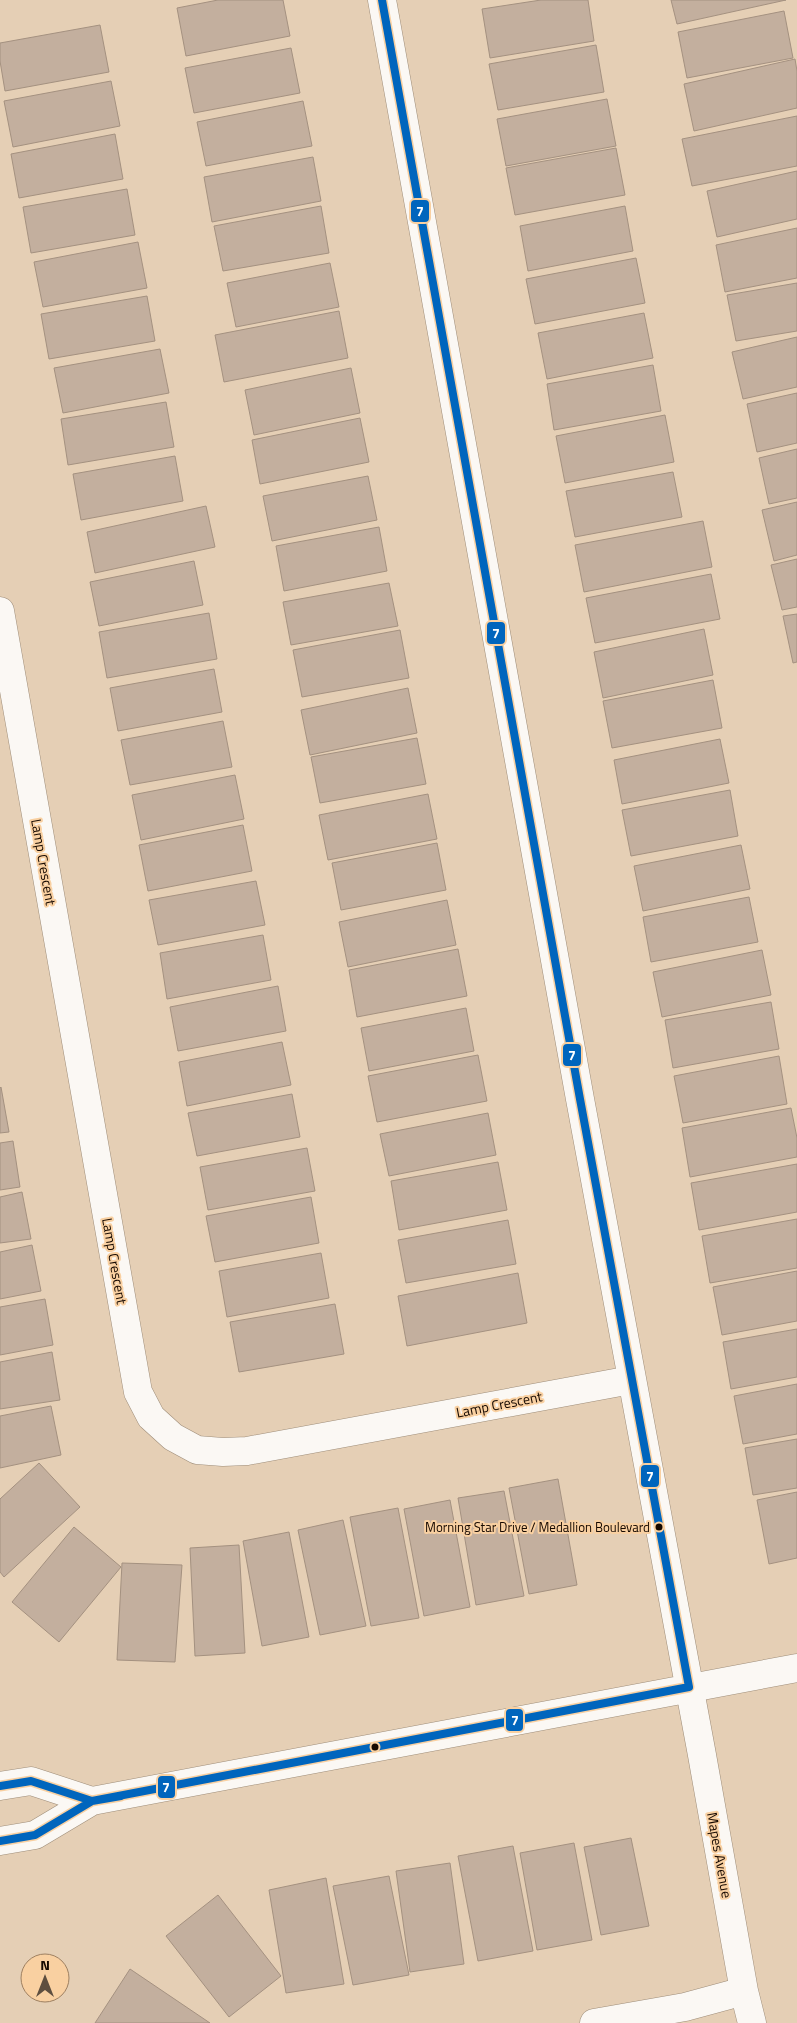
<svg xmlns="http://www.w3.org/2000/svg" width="797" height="2023" viewBox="0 0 797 2023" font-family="'Titillium Web',sans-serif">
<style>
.building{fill:#c3af9e;stroke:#a49180}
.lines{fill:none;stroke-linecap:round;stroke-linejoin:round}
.minor-casing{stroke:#9e8d79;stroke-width:29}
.minor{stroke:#fbf8f4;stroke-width:28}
.bus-1-casing{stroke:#f9d0a1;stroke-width:11}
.bus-1{stroke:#0065bd;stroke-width:8}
.bus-dot{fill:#160900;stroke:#f9d0a1;stroke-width:2}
.labels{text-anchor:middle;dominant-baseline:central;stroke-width:4;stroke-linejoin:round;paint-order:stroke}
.bus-label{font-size:13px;fill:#160900;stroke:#f9d0a1;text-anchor:end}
.street-label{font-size:14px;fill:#160900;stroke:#f9d0a1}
.line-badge{stroke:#f9d0a1;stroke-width:2}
.badge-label{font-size:14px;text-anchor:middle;font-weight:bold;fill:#fff}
</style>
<rect width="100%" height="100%" fill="#e5cfb5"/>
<!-- building -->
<path class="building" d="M218,0H283L290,36L186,56L177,8Z
M541,0H588L594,41L490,58L482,9Z
M671,0H786L677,24Z
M784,11L793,58L687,78L678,32Z
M100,25L109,72L5,91L0,61V43Z
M596,45L604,92L498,110L489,64Z
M291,48L300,93L194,113L185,68Z
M795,59L797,71V108L694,131L684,84Z
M111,81L120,126L13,147L4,101Z
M607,99L616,146L506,166L497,119Z
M303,101L312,146L206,166L197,122Z
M797,116V166L692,186L682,139Z
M115,134L123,179L19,198L11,154Z
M616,148L625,195L515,215L506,168Z
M313,157L321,201L212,222L204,177Z
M797,171V219L717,237L707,191Z
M127,189L135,235L31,253L23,207Z
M321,206L329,253L223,271L214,226Z
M625,206L633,251L528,271L520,226Z
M797,228V278L725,292L716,245Z
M138,242L147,288L43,307L34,262Z
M636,258L645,303L535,324L526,279Z
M330,263L339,307L236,327L227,283Z
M797,283V331L736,341L727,295Z
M147,296L155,341L49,359L41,314Z
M339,311L348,358L224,382L215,335Z
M644,313L653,358L547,379L538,333Z
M797,337V387L743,399L732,352Z
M160,349L169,393L63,413L54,368Z
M653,365L661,411L554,430L547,384Z
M351,368L360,413L254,435L245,390Z
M797,393V443L757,452L747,404Z
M166,402L174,447L68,465L61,419Z
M665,415L674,462L565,483L556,436Z
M360,418L369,462L260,484L252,440Z
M797,449V498L769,504L759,458Z
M175,456L183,501L81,520L73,474Z
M673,472L682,517L575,537L566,491Z
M368,476L377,520L272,541L263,496Z
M797,502V555L774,561L762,510Z
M206,506L215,547L95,573L87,532Z
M703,521L712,567L584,592L575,545Z
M379,527L387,571L284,591L276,546Z
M797,559V607L782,610L771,565Z
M194,561L203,605L99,626L90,582Z
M711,574L720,619L595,643L586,598Z
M389,583L398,626L291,645L283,602Z
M209,613L217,659L107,678L99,632Z
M797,614V662L793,663L783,616Z
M704,629L713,675L603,698L594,652Z
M400,630L409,678L302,697L293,650Z
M214,669L222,712L118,731L110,688Z
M713,680L722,728L612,748L603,701Z
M408,688L417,733L310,755L301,710Z
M223,721L232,767L130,785L121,740Z
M417,738L426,784L320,803L311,757Z
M720,739L729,783L622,804L614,760Z
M235,775L244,819L141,840L132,795Z
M730,790L738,836L631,856L622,810Z
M428,794L437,839L328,860L319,815Z
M243,825L252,871L148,891L139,845Z
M437,843L446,890L341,910L332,863Z
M741,845L750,889L643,911L634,866Z
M256,881L265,925L158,945L149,900Z
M749,897L758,942L651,962L643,917Z
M447,900L456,945L348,967L339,922Z
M263,935L271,980L167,999L160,953Z
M458,949L467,996L357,1017L349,970Z
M762,950L771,995L662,1017L653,972Z
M278,986L286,1031L178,1051L170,1007Z
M771,1002L779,1049L673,1068L665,1020Z
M466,1008L474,1051L369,1071L361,1028Z
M282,1042L291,1085L187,1106L179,1062Z
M478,1055L487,1101L377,1122L368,1076Z
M779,1056L787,1104L683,1123L674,1076Z
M1,1087L9,1132L0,1133V1088Z
M292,1094L300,1137L197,1156L188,1113Z
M791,1108L797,1138V1157L690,1177L682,1128Z
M488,1113L496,1155L389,1176L380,1134Z
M13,1141L20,1187L0,1190V1143Z
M307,1148L315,1191L208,1210L200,1167Z
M498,1162L507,1210L399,1230L391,1181Z
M797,1164V1212L699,1230L691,1183Z
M22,1192L31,1239L0,1243V1197Z
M311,1197L319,1243L215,1262L206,1216Z
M797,1219V1268L710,1283L702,1236Z
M508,1220L516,1264L406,1283L398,1240Z
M32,1245L41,1291L0,1299V1252Z
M321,1253L329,1298L227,1317L219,1271Z
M797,1271V1321L722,1335L713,1287Z
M518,1273L527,1323L407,1346L398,1296Z
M45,1299L53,1345L0,1355V1307Z
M335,1304L344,1354L239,1372L230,1322Z
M797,1329V1377L731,1389L723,1342Z
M52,1352L60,1400L0,1409V1362Z
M797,1384V1434L743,1444L734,1396Z
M51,1406L61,1455L0,1468V1416Z
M797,1439V1488L753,1495L745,1448Z
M39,1463L80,1507L4,1577L0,1572V1499Z
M558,1479L577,1585L529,1594L509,1488Z
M504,1491L524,1596L476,1605L458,1498Z
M797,1492V1558L769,1564L757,1500Z
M450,1500L470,1607L424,1616L404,1509Z
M398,1508L419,1618L371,1626L350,1517Z
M343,1520L366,1626L320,1635L298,1530Z
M74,1527L121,1567L59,1642L12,1602Z
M289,1532L309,1637L262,1646L243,1541Z
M239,1545L245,1653L195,1656L190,1548Z
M122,1563L182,1565L175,1662L117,1660Z
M631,1838L649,1926L601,1935L584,1847Z
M574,1843L592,1940L537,1950L520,1853Z
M513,1846L533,1951L478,1961L458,1856Z
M450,1863L464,1964L410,1972L396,1871Z
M389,1876L409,1975L353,1985L333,1886Z
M326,1878L344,1984L286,1993L269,1890Z
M218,1895L281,1976L229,2017L166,1936Z
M130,1969L210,2023H95Z"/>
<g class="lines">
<!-- minor casing -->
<g class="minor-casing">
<path id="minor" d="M382,0L580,1099L702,1755L744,1991L752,2023
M0,611L138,1392L151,1417L173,1437L197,1450L223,1452L247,1451L631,1380
M0,1786L31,1781L92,1801
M0,1841L35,1835L92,1801L797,1668
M594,2023L685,2007L744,1991"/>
</g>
<!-- minor -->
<use href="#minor" class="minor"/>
<!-- bus-1 casing -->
<g class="bus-1-casing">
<path id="bus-1" d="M382,0L580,1099L689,1687
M0,1786L31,1781L92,1801L121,1796
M0,1841L35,1835L92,1801L689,1687"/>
</g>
<!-- bus-1 -->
<use href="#bus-1" class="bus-1"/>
</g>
<!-- markers -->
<g class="bus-dot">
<circle cx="659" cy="1527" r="4.5"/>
<circle cx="375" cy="1747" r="4.5"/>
</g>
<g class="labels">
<!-- bus labels -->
<g class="bus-label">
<text x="650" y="1527">Morning Star Drive / Medallion Boulevard</text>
</g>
<!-- street labels -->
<g class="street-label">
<text transform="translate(44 862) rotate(80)">Lamp Crescent</text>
<text transform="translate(115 1261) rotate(80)">Lamp Crescent</text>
<text transform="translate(499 1404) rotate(-11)">Lamp Crescent</text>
<text transform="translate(720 1855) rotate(80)">Mapes Avenue</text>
</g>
</g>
<g class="line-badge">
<rect x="410" y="199" width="20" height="24" rx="5" fill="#0065bd"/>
<rect x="486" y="621" width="20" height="24" rx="5" fill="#0065bd"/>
<rect x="562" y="1043" width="20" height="24" rx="5" fill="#0065bd"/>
<rect x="640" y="1464" width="20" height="24" rx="5" fill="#0065bd"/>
<rect x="505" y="1708" width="19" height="24" rx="5" fill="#0065bd"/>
<rect x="157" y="1775" width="19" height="24" rx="5" fill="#0065bd"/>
</g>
<g class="badge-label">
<text x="420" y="216">7</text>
<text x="496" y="638">7</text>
<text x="572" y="1060">7</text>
<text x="650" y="1481">7</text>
<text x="515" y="1725">7</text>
<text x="166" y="1792">7</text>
</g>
<!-- north arrow -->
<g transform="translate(45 1978)"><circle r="24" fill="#f9d0a1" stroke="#9e8061"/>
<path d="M0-4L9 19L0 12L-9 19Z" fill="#5e4e3f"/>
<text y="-8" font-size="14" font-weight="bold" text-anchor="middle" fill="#160900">N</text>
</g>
</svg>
